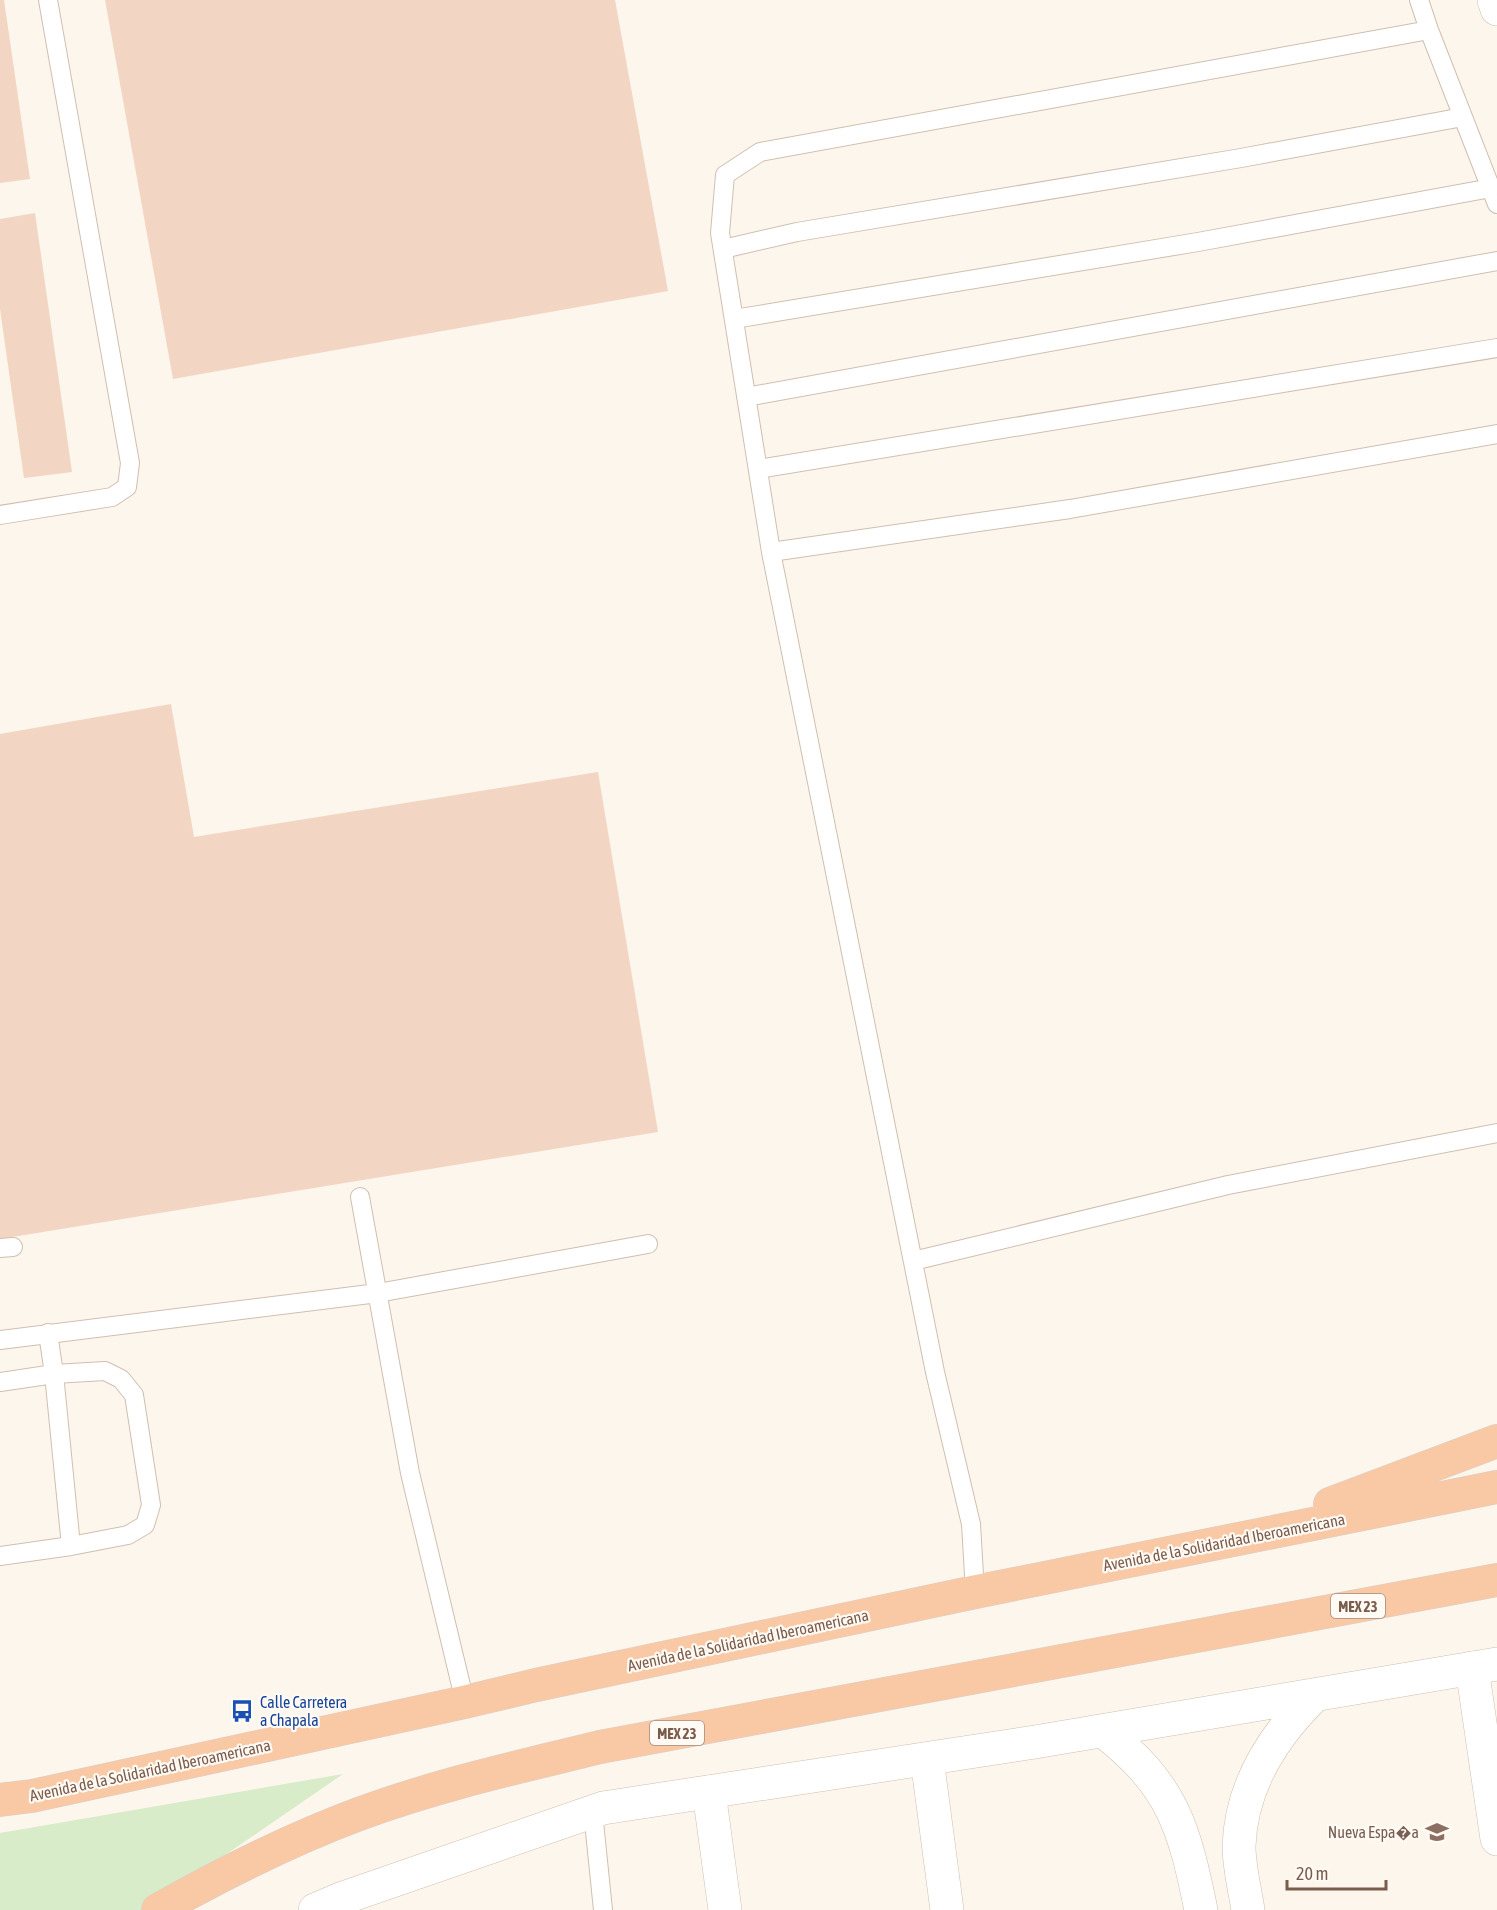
<svg xmlns="http://www.w3.org/2000/svg" width="1497" height="1910" viewBox="0 0 1497 1910" font-family="'Asap Condensed',sans-serif">
<style>
.green{fill:#d8ecc9}
.building{fill:#f3d5c3}
.lines{fill:none;stroke-linecap:round;stroke-linejoin:round}
.service-casing{stroke:#d1beb0;stroke-width:20}
.minor-casing{stroke:#d1beb0;stroke-width:34}
.tertiary-casing{stroke:#d1beb0;stroke-width:34}
.trunk-casing{stroke:#dad1cd;stroke-width:34}
.service{stroke:#fff;stroke-width:18}
.minor{stroke:#fff;stroke-width:33}
.tertiary{stroke:#fff;stroke-width:33}
.trunk{stroke:#f9c8a4;stroke-width:33}
.labels{text-anchor:middle;dominant-baseline:central;stroke-width:4.5;stroke-linejoin:round;paint-order:stroke}
.shield{fill:#fffaf3;stroke:#a28b7f;stroke-width:1.5}
.shield-label{font-size:15px;font-weight:bold;fill:#7a5c4d}
.street-label{font-size:16px;fill:#7a5c4d;stroke:#fffaf3}
.transit-label{font-size:16px;fill:#164399;stroke:#fffaf3;text-anchor:start}
.education-label{font-size:16px;fill:#785e54;stroke:#fffaf3;text-anchor:end}
</style>
<rect width="100%" height="100%" fill="#fdf6ec"/>
<!-- green -->
<path class="green" d="M343,1774L145,1910H0V1833Z"/>
<!-- building -->
<path class="building" d="M0,0H4L30,179L0,183Z
M105,0H615L668,291L173,379Z
M35,213L72,472L24,478L0,309V219Z
M171,704L194,837L598,772L658,1132L0,1239V734Z"/>
<g class="lines">
<!-- service casing -->
<g class="service-casing">
<path id="service" d="M1429,30L1497,204
M723,249L797,232L1241,158L1463,117
M734,319L1198,242L1491,188
M746,397L1497,261
M758,469L1497,348
M0,515L112,497L127,487L130,463L48,0
M771,552L1070,509L1497,434
M360,1197L410,1473L465,1702
M0,1248L13,1247
M913,1261L1228,1185L1497,1133
M0,1340L378,1293L648,1244
M0,1382L54,1374L105,1371L121,1379L134,1395L151,1505L145,1525L128,1535L71,1546L54,1374L48,1333
M0,1556L71,1546
M975,1592L971,1524L935,1372L771,552L720,233L725,175L760,152L1429,30L1419,0
M593,1812L603,1910"/>
</g>
<!-- minor casing -->
<g class="minor-casing">
<path id="minor" d="M1494,0L1497,9
M1472,1668L1497,1839
M927,1759L947,1910
M709,1792L725,1910"/>
</g>
<!-- tertiary casing -->
<g class="tertiary-casing">
<path id="tertiary" d="M1103,1731C1173,1785 1184,1827 1201,1910
M315,1910L343,1898L603,1808L1035,1742L1497,1664
M1248,1910C1245,1890 1239,1867 1239,1846C1241,1786 1273,1736 1315,1695"/>
</g>
<!-- trunk casing -->
<g class="trunk-casing">
<path id="trunk" d="M1330,1504L1497,1441
M0,1800L32,1796L465,1702L536,1685L975,1592L1497,1487
M158,1910C222,1874 289,1840 359,1814C437,1785 519,1767 600,1747L1497,1580"/>
</g>
<!-- service -->
<use href="#service" class="service"/>
<!-- minor -->
<use href="#minor" class="minor"/>
<!-- tertiary -->
<use href="#tertiary" class="tertiary"/>
<!-- trunk -->
<use href="#trunk" class="trunk"/>
</g>
<!-- icons -->
<defs>
<g id="bus-bare" transform="scale(1.8)"><path d="M-5-6H5V4H4V6H2V4H-2V6H-4V4H-5ZM-3.5-4V0h7V-4ZM-3.5 1.2v1.5H-2V1.2ZM2 1.2v1.5H3.5V1.2Z" fill="#1a4fb4" stroke="#fffaf3" stroke-width="2.5" paint-order="stroke"/></g>
<g id="school-bare" transform="scale(1.8)"><path d="M0-5L7-2L0 1L-7-2ZM-4 1L0 2.5L4 1V4Q0 6-4 4Z" fill="#8d6e63" stroke="#fffaf3" stroke-width="2.5" paint-order="stroke"/></g>
</defs>
<g fill-rule="evenodd">
<use href="#bus-bare" x="242" y="1711"/>
<use href="#school-bare" x="1437" y="1832"/>
</g>
<g class="labels">
<!-- shield labels -->
<g class="shield">
<rect x="1331" y="1594" width="54" height="24" rx="4.5"/>
<rect x="650" y="1721" width="54" height="24" rx="4.5"/>
</g>
<g class="shield-label">
<text x="1358" y="1606">MEX 23</text>
<text x="677" y="1733">MEX 23</text>
</g>
<!-- street labels -->
<g class="street-label">
<text transform="translate(1224 1542) rotate(-11)">Avenida de la Solidaridad Iberoamericana</text>
<text transform="translate(748 1640) rotate(-12)">Avenida de la Solidaridad Iberoamericana</text>
<text transform="translate(150 1770) rotate(-12)">Avenida de la Solidaridad Iberoamericana</text>
</g>
<!-- transit labels -->
<g class="transit-label">
<text x="260" y="1702">Calle Carretera<tspan x="260" dy="18">a Chapala</tspan></text>
</g>
<!-- education labels -->
<g class="education-label">
<text x="1419" y="1832">Nueva Espa�a</text>
</g>
</g>
<!-- scale -->
<path d="M1287 1880v9h99v-9" fill="none" stroke="#7a5c4d" stroke-width="3"/>
<text x="1296" y="1880" font-size="18" fill="#7a5c4d" stroke="#fffaf3" stroke-width="4.5" paint-order="stroke">20 m</text>
</svg>
